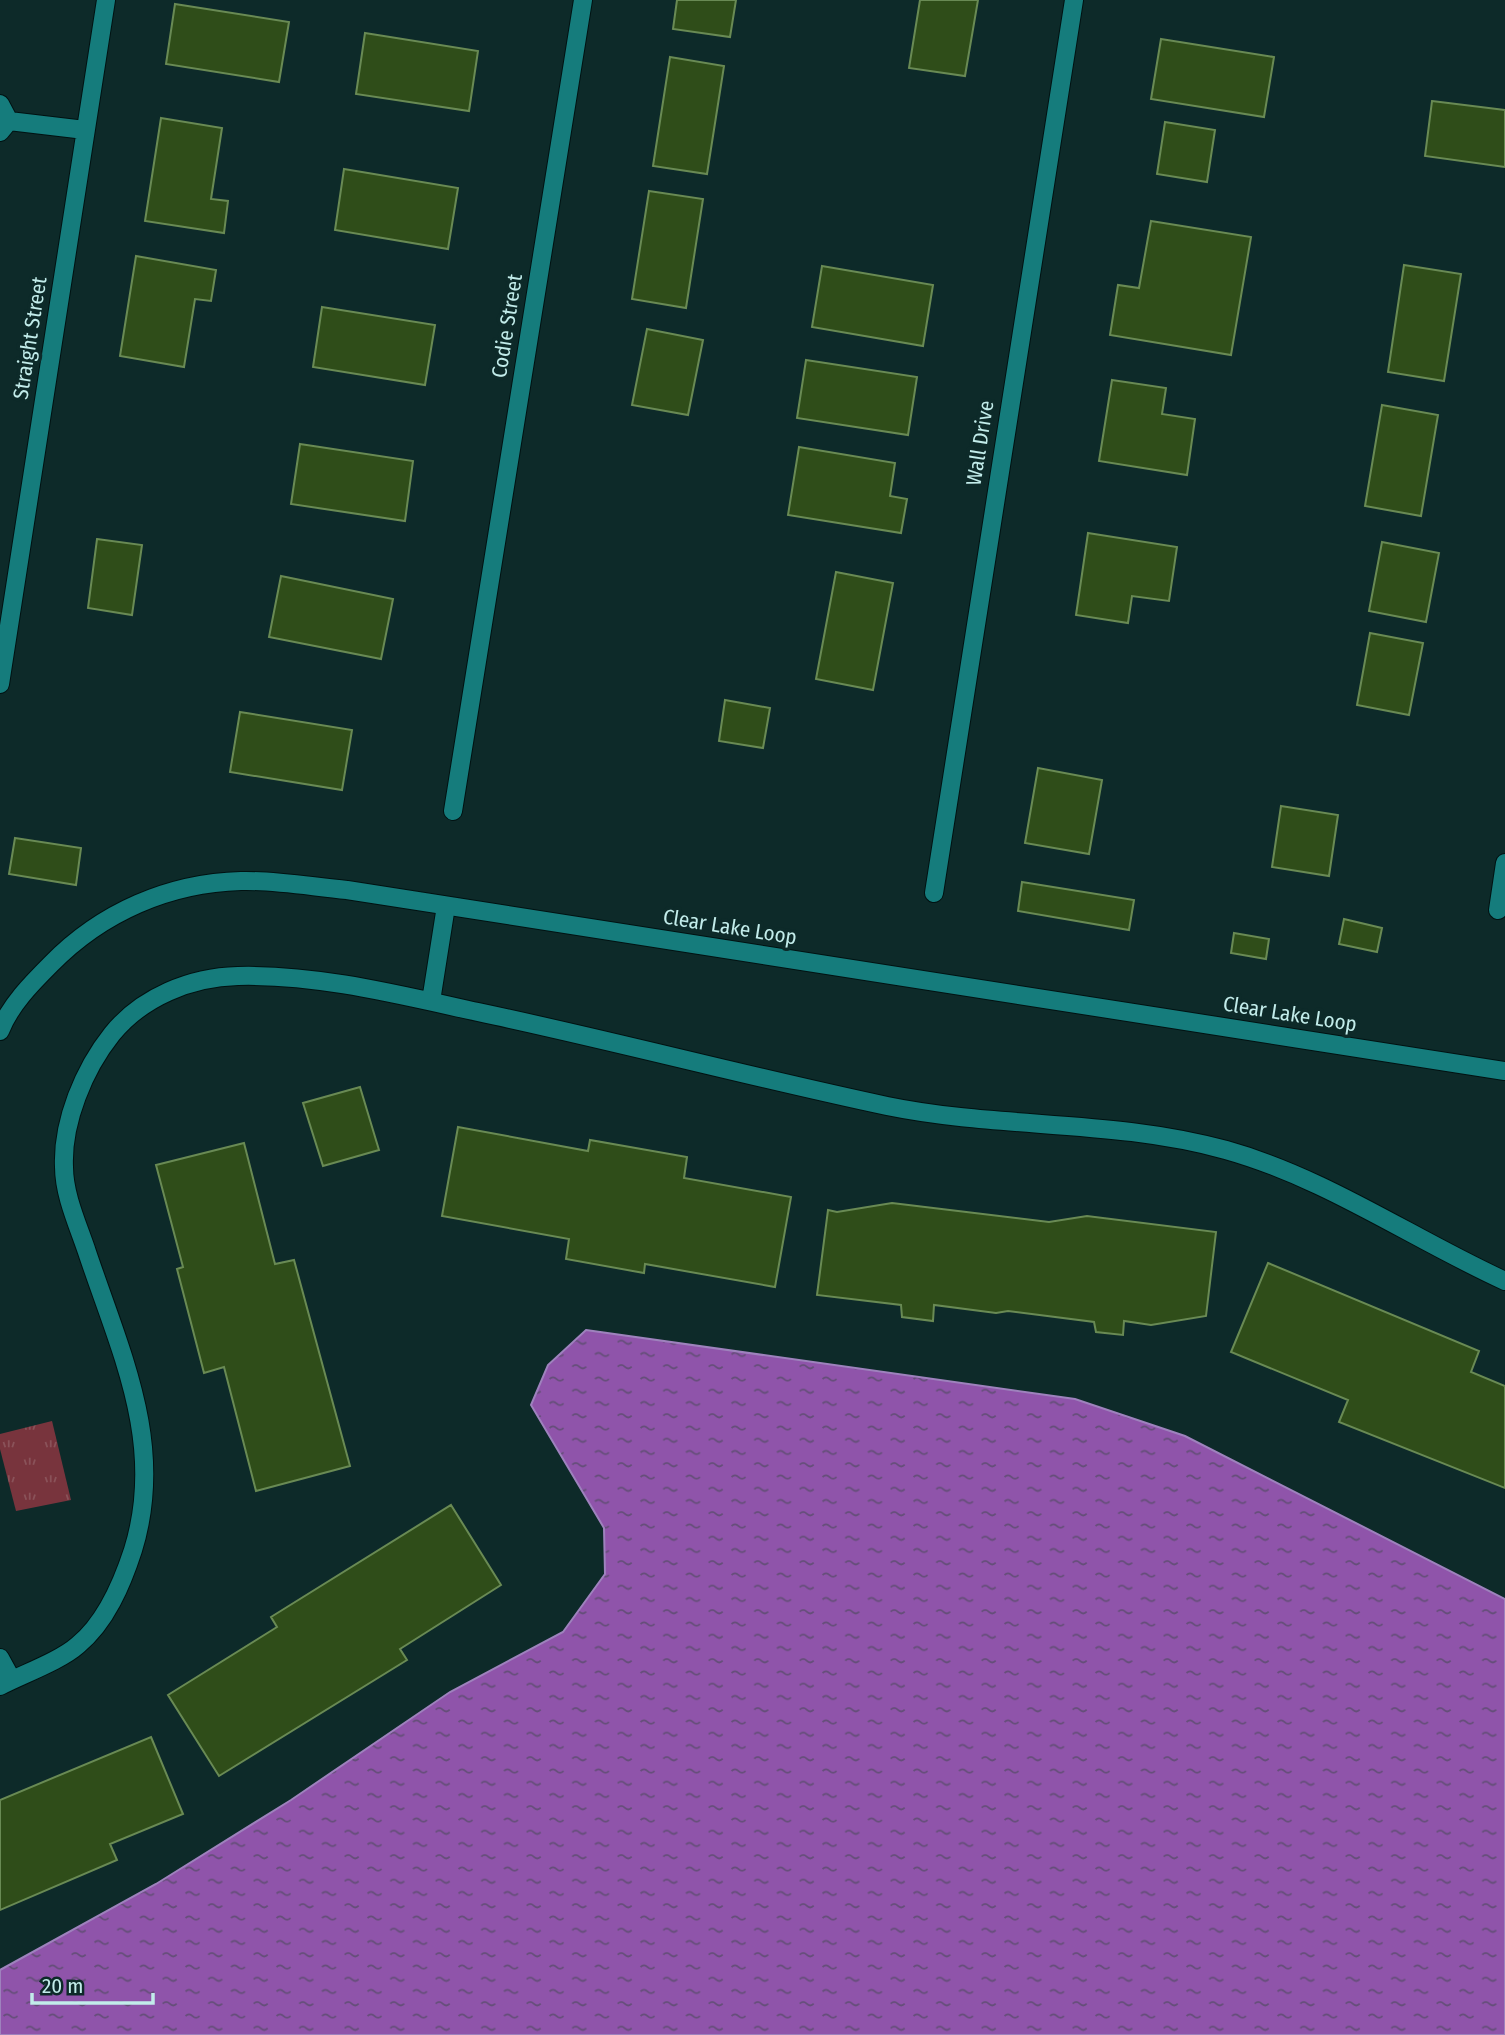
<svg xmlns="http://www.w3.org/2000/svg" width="1505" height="2035" viewBox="0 0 1505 2035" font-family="'Fira Sans Condensed',sans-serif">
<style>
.park{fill:url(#park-tufts)}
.water{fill:url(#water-ripples);stroke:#9e82bd;stroke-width:2}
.building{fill:#2f4d19;stroke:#698a54;stroke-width:2}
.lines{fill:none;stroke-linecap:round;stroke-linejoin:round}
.minor-casing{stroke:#001212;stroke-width:20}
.minor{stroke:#157c7c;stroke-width:18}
.labels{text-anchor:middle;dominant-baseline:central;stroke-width:7;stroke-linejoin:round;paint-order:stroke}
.street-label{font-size:21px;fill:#c2ecea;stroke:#0d2a29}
</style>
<defs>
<pattern id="park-tufts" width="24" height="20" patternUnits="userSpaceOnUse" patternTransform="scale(1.75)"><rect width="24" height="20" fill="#78343d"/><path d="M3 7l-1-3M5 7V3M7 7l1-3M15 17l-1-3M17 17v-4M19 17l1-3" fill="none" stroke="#8a5259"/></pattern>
<pattern id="water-ripples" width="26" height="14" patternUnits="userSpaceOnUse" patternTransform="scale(1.75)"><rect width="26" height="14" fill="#8f54aa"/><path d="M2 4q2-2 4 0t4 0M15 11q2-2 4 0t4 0" fill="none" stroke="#644e78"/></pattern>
</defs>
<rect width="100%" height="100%" fill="#0d2a29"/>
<!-- park -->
<path class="park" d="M52,1421L71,1500L16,1511L0,1449V1434Z"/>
<!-- water -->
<path class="water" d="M586,1330L1075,1399L1185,1436L1505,1599V2035H0V1970L156,1884L291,1800L450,1692L563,1632L605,1574L604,1528L531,1405L548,1365Z"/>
<!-- building -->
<path class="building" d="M677,0H736L730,37L673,29Z
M920,0H978L965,76L909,68Z
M175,4L289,22L279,82L166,64Z
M365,33L478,51L469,111L356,94Z
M1161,39L1274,57L1264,117L1151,99Z
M670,57L724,66L707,174L653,166Z
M1432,101L1505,110V167L1425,156Z
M161,118L222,128L211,199L228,201L224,233L145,221Z
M1165,122L1215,130L1207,182L1157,174Z
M344,169L458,188L448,249L335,230Z
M649,191L703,199L686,308L632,299Z
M1151,221L1251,237L1231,355L1110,335L1118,285L1139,288Z
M136,256L216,270L211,301L195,299L184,367L120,356Z
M1404,265L1461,274L1444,381L1388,372Z
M822,266L933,285L923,346L812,327Z
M322,307L435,325L425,385L313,367Z
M647,329L703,340L688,415L632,405Z
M806,360L917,377L908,435L797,418Z
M1112,380L1166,388L1162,414L1195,419L1187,475L1099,461Z
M1382,405L1438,415L1421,516L1365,506Z
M300,444L413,461L405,521L291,504Z
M799,447L895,463L890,496L907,499L901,533L788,515Z
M1088,533L1177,547L1169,601L1132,596L1128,623L1076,615Z
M97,539L142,545L132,615L88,608Z
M1382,542L1439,553L1426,622L1369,611Z
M836,572L893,583L873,690L816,679Z
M281,576L393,599L381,659L269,637Z
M1370,633L1423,643L1409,715L1357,705Z
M725,700L770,708L763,748L719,741Z
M240,712L352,730L342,790L230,772Z
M1038,768L1102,780L1089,854L1025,843Z
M1281,806L1338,815L1329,876L1272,867Z
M15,838L81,848L76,885L9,874Z
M1022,882L1134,900L1129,930L1018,911Z
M1344,919L1382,928L1377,952L1339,944Z
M1234,933L1269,939L1266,959L1231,953Z
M360,1087L379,1150L323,1166L303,1103Z
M458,1127L588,1151L590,1140L687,1157L684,1178L791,1197L775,1287L645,1264L644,1273L566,1259L569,1239L442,1216Z
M244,1143L275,1264L294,1260L350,1466L256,1491L224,1367L204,1373L177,1269L183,1267L156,1165Z
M892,1203L1049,1222L1087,1216L1216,1232L1206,1316L1151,1325L1124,1321L1123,1335L1096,1332L1094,1322L1008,1311L996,1313L934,1305L933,1321L902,1317L901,1305L817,1295L828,1210L837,1212Z
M1268,1263L1479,1351L1471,1372L1505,1386V1488L1339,1422L1348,1400L1231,1352Z
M451,1505L501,1585L400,1649L407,1660L219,1776L168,1695L277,1627L271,1617Z
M151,1737L183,1814L110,1844L117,1860L0,1910V1800Z"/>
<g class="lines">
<!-- minor casing -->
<g class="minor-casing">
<path id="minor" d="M0,104L9,121L0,132
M9,121L85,130
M0,684L106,0
M453,811L583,0
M934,893L1074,0
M1498,910L1505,863
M431,1001L446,906
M0,1031C10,1005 32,983 51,964C102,912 169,883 241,881C276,880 313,887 347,890L1505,1071
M0,1658L12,1680
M0,1686C23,1674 60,1661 78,1645C106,1622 122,1584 133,1550C166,1444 120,1351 87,1252C78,1225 64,1195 64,1167C62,1122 84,1069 112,1034C142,997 191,977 238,976C318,974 400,995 478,1012C615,1041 750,1077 887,1106C999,1129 1114,1119 1226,1150C1326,1178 1411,1238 1505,1281"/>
</g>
<!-- minor -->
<use href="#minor" class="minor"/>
</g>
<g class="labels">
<!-- street labels -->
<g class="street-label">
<text transform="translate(507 326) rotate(-81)">Codie Street</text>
<text transform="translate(30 338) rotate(-81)">Straight Street</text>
<text transform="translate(980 443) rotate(-81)">Wall Drive</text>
<text transform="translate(730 927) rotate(9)">Clear Lake Loop</text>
<text transform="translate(1290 1014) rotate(9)">Clear Lake Loop</text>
</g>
</g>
<!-- scale -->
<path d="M32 1993v10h121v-10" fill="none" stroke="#c2ecea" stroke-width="3.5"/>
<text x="42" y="1993" font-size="21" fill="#c2ecea" stroke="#0d2a29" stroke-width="5" paint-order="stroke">20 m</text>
</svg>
